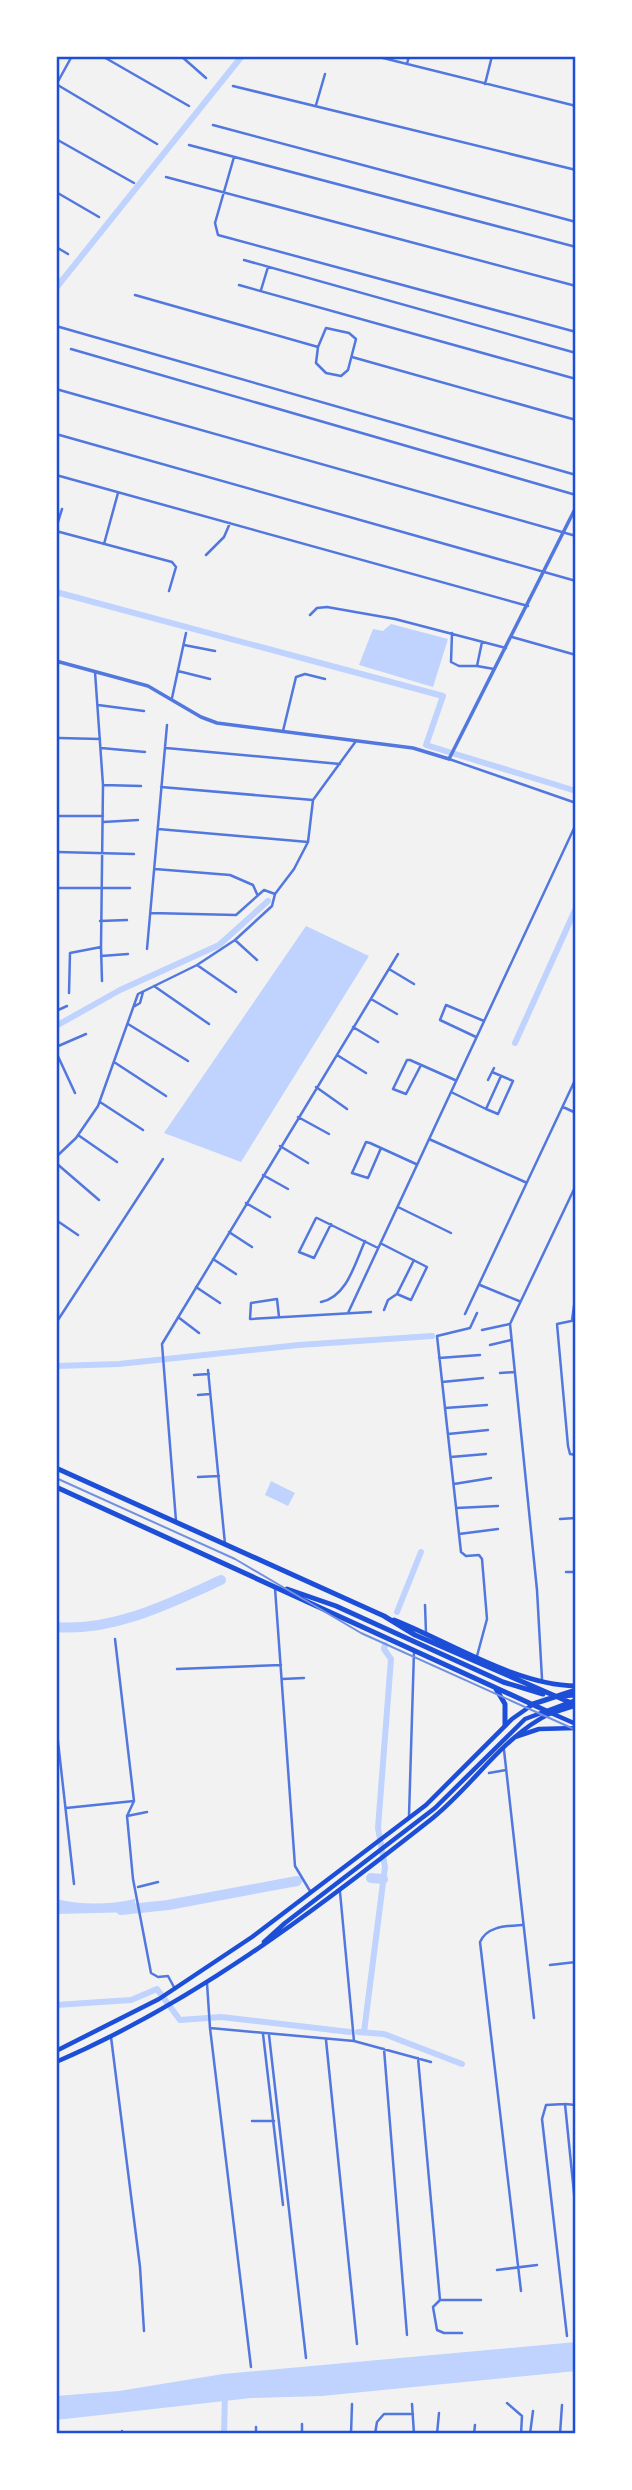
<svg xmlns="http://www.w3.org/2000/svg" width="632" height="2490" viewBox="0 0 632 2490" font-family="Karla,sans-serif">
<style>
.water{fill:#bfd3fe}
.lines{fill:none;stroke-linecap:round;stroke-linejoin:round}
.canal{stroke:#bfd3fe;stroke-width:6}
.river{stroke:#bfd3fe;stroke-width:10}
.minor{stroke:#5277de;stroke-width:2.5}
.tertiary{stroke:#5277de;stroke-width:3.5}
.secondary{stroke:#1d4ed8;stroke-width:4.5}
.trunk{stroke:#1d4ed8;stroke-width:5}
.rail{stroke:#7290e2;stroke-width:2}
.neatline{fill:none;stroke:#1d4ed8;stroke-width:2.5}
</style>
<rect width="100%" height="100%" fill="#f2f2f2"/>
<!-- water -->
<path class="water" d="M391,624L448,639L433,687L359,665L373,629L383,631Z
M306,926L369,956L241,1162L164,1133Z
M271,1481L295,1493L288,1506L265,1495Z
M56,1899C82,1905 108,1905 135,1899V1912L56,1914Z
M576,2342V2371L322,2396L251,2398L56,2420V2396L119,2391L223,2374Z"/>
<g class="lines">
<!-- canal -->
<path class="canal" d="M56,288L242,56
M56,592L443,696L426,745L576,791
M56,1026L120,990L219,945L268,901
M515,1043L576,908
M56,1366L119,1364L299,1345L432,1336
M397,1612L421,1552
M56,2005L131,2000L157,1989L180,2020L221,2017L350,2032
M358,2032L384,2034L462,2064
M364,2032L385,1867L378,1828L391,1659L384,1649L385,1645
M224,2434L225,2394"/>
<!-- river -->
<path class="river" d="M56,1627C113,1632 171,1603 221,1580
M371,1878L383,1879
M121,1910L168,1905L297,1881"/>
<!-- minor -->
<path class="minor" d="M102,56L189,106
M181,56L206,78
M375,56L576,106
M482,56L491,58
M407,64L409,56
M56,84L157,144
M485,84L492,56
M56,85L72,56
M233,86L576,170
M316,105L325,74
M213,125L576,222
M56,139L134,183
M189,145L576,247
M234,157L215,223L218,235L576,332
M166,177L576,286
M56,192L99,217
M56,247L68,254
M244,260L576,353
M239,285L576,379
M261,290L268,267
M135,295L318,347
M56,326L576,475
M326,328L349,333L356,339L348,370L341,376L326,373L316,363L318,347Z
M71,349L576,495
M352,357L576,420
M56,389L576,536
M56,434L576,581
M56,475L528,606
M56,528L62,509
M56,531L172,562L176,567L169,591
M104,544L118,493
M206,555L224,537L230,523
M310,615L317,608L327,607L395,619L506,648
M452,633L451,662L459,666H477
M512,637L576,655
M482,642L477,666L494,669
M184,645L215,651
M178,671L210,679
M172,698L186,633
M98,705L144,711
M283,731L296,677L305,674L325,679
M59,738L100,739
M101,748L145,752
M166,748L340,764
M449,759L576,803
M103,785L141,786
M161,787L313,800
M59,816H103
M103,822L138,820
M158,829L308,842
M58,852L134,854
M155,869L230,875L253,885L257,894
M57,888H130
M151,913L236,915L264,890L275,894
M100,921L127,920
M235,940L257,960
M101,947L102,981
M147,949L167,725
M101,956L128,954
M197,965L236,992
M389,969L414,984
M154,986L209,1024
M69,993L70,953L101,947L103,785L95,672
M371,999L397,1014
M135,1006L140,1003L143,992
M56,1011L67,1006
M128,1024L188,1061
M353,1027L378,1042
M476,1037L440,1020L446,1005L484,1021
M56,1047L86,1034
M56,1052L75,1093
M337,1055L366,1073
M114,1062L166,1096
M421,1065L406,1094L393,1089L407,1060H410L455,1080
M492,1072L513,1081L498,1114L486,1109L501,1076
M488,1080L494,1068
M316,1087L347,1109
M451,1092L486,1109
M100,1102L143,1130
M563,1107L576,1113
M298,1117L329,1134
M78,1135L117,1162
M429,1139L525,1182
M280,1146L308,1163
M381,1148L368,1178L352,1173L366,1142L370,1143L416,1164
M56,1157L76,1138L98,1106L138,994L197,965L235,940L272,906L275,894L294,869L308,842L313,800L356,741
M56,1163L99,1200
M263,1175L288,1189
M246,1203L270,1217
M398,1207L451,1233
M56,1220L78,1235
M331,1224L314,1258L299,1252L316,1218H317L378,1248
M229,1232L252,1247
M382,1244L427,1267L411,1300L397,1294
M213,1259L236,1274
M480,1285L519,1301
M196,1287L220,1303
M321,1302C347,1297 355,1263 365,1241
M384,1310L388,1300L397,1294L414,1260
M348,1313L576,824
M465,1314L576,1078
M178,1317L199,1333
M279,1317L277,1299L251,1303L250,1319L371,1312
M572,1320L576,1292
M576,1320L557,1324L568,1446L570,1454L576,1455
M56,1323L163,1159
M482,1330L510,1324
M490,1345L511,1340
M439,1358L480,1355
M208,1370L225,1544
M500,1373L515,1372
M194,1375L209,1374
M442,1382L483,1378
M198,1395L210,1394
M445,1408L487,1405
M448,1434L488,1430
M451,1457L486,1454
M198,1477L219,1476
M454,1484L491,1478
M456,1508L498,1506
M560,1519L576,1518
M176,1521L162,1344L398,954
M459,1534L498,1529
M566,1572H576
M275,1588L295,1866L310,1891
M425,1605L426,1633
M477,1656L487,1619L482,1559L479,1555L466,1556L461,1552L437,1336L470,1328L477,1313
M177,1669L281,1665
M282,1679L304,1678
M542,1679L537,1590L510,1324L576,1185
M56,1724L74,1884
M504,1750L534,2018
M489,1773L506,1770
M134,1801L127,1816L133,1879L151,1973L158,1977L168,1976L175,1989
M66,1808L134,1801L115,1639
M127,1816L147,1812
M409,1816L414,1651
M138,1887L158,1882
M340,1892L354,2041
M550,1965L576,1962
M207,1983L210,2028L251,2367
M210,2028L354,2041L431,2062
M263,2034L283,2205
M269,2035L306,2358
M111,2037L140,2267L144,2331
M326,2040L357,2344
M384,2049L407,2335
M418,2058L440,2300H481
M565,2104L546,2105L542,2119L567,2336
M576,2105L565,2104L576,2213
M252,2121H274
M497,2270L537,2265
M521,2291L480,1942C487,1926 506,1926 522,1925
M440,2300L433,2307L437,2330L444,2333H462
M507,2403L522,2416L521,2434
M412,2404L414,2434
M122,2434V2431
M220,2434V2433
M256,2434V2427
M302,2434V2424
M351,2434L352,2404
M375,2434L377,2422L384,2414H413
M437,2434L439,2413
M474,2434L475,2425
M530,2434L533,2411
M560,2434L562,2405"/>
<!-- tertiary -->
<path class="tertiary" d="M56,661L148,686L201,717L217,723L413,748L449,759L576,507"/>
<!-- secondary -->
<path class="secondary" d="M515,1737L539,1729L576,1728
M264,1942L285,1923L435,1808L525,1719L576,1700
M56,2051L159,1999L252,1937L426,1805L512,1719L532,1705
M56,2062C193,2003 312,1913 429,1821C473,1787 501,1737 551,1713L576,1724"/>
<!-- trunk -->
<path class="trunk" d="M56,1468L384,1616L415,1635L576,1705
M56,1487L551,1713L576,1705
M287,1589L336,1606L503,1682L543,1694
M394,1620C450,1642 515,1685 576,1686
M496,1689L505,1704V1725
M559,1696L576,1695
M533,1704L576,1690"/>
<!-- rail -->
<path class="rail" d="M56,1478L235,1559L361,1633L576,1730"/>
</g>
<!-- border -->
<rect width="632" height="2490" fill="none" stroke="#ffffff" stroke-width="116"/>
<rect x="58" y="58" width="516" height="2374" class="neatline"/>
</svg>
